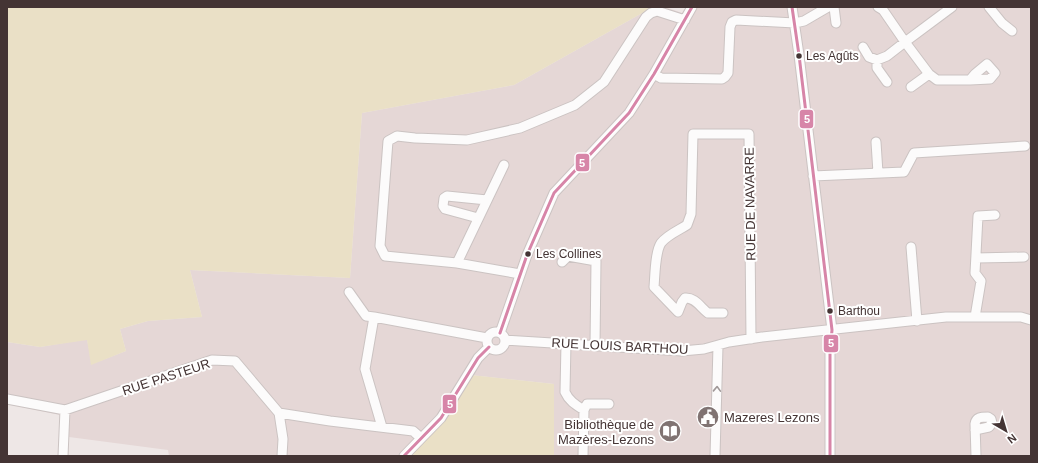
<svg xmlns="http://www.w3.org/2000/svg" width="1038" height="463" viewBox="0 0 1038 463" font-family="Helvetica,sans-serif">
<style>
.residential{fill:#e5d7d6}
.green{fill:#eae0c6}
.lines{fill:none;stroke-linecap:round;stroke-linejoin:round}
.minor-casing{stroke:#cbc3c2;stroke-width:11}
.minor{stroke:#fcfbfb;stroke-width:9}
.bus-1-casing{stroke:#fff;stroke-width:6}
.bus-1{stroke:#d785a8;stroke-width:3}
.oneway{stroke:#a09898}
.bus-dot{fill:#443434;stroke:#fff;stroke-width:1.5}
.labels{text-anchor:middle;dominant-baseline:central;stroke-width:4;stroke-linejoin:round;paint-order:stroke}
.bus-label{font-size:12px;fill:#443434;stroke:#fff;text-anchor:start}
.street-label{font-size:13px;fill:#443434;stroke:#fff}
.poi-label{font-size:13px;fill:#443434;stroke:#fff;text-anchor:start}
.line-badge{stroke:#fff;stroke-width:1.5}
.badge-label{font-size:11px;text-anchor:middle;font-weight:bold;fill:#fff}
</style>
<rect width="100%" height="100%" fill="#eee7e6"/>
<!-- residential -->
<path class="residential" d="M653,7H665L682,13L686,7H1031V456H554V384L471,375L438,428L408,456H169L168,450L69,437L60,415L7,404V342L40,347L87,339L92,364L126,351L120,329L148,321L202,317L190,270L350,278L362,113L514,85Z"/>
<!-- green -->
<path class="green" d="M7,7H653L514,85L362,113L350,278L190,270L202,317L148,321L120,329L126,351L91,365L87,340L40,347L7,342Z
M471,375L554,384V456H408L438,428Z"/>
<g class="lines">
<!-- minor casing -->
<g class="minor-casing">
<path id="minor" d="M792,7L799,55L832,330L830,353V456
M834,7L836,23
M878,7L883,10L905,42L929,74L937,80H970L990,79L995,73L987,64L975,74L970,80
M989,7L1002,23L1012,31
M863,47L869,57L877,60L887,56L905,42L952,7
M877,60V68L887,82
M654,74L661,78L722,79L725,77L728,73L730,27L732,22L736,20L795,23L804,21L828,7
M911,87L929,74
M876,142L878,173
M813,176L904,172L914,153L1025,146
M478,218L445,209L443,206L444,198L447,196L487,200
M911,247L917,321
M976,258L1024,257
M562,262L568,256L596,261L595,346
M457,263L504,165
M520,274L457,263L385,256L380,246L388,141L397,136L415,138L467,140L520,128L575,105L604,82L646,17L651,13L657,11L685,20
M349,292L366,316L374,317
M723,313H708C701,308 695,297 685,298L682,302L678,312L654,287C655,276 655,252 661,243C667,235 679,230 687,225L691,214L693,134H749L751,339
M975,317L981,281L975,273L978,216L995,215
M487 341a9 9 0 1 1 18 0a9 9 0 1 1-18 0Z
M500,333L527,255L554,193L629,113L654,74L692,7
M505,340L682,351L704,349L729,342L762,337L946,317H1021L1031,320
M566,343L565,392C569,401 576,405 584,410L583,456
M7,399L65,410L212,360L235,361L279,413L330,421L413,431L421,438
M584,410L587,404H609
M279,413L283,439L282,456
M382,427L365,369L374,317L487,338
M975,430L989,427L992,423L991,419L988,417C981,417 976,417 975,424L976,456
M63,456L65,410
M404,456L441,418L478,358L489,347
M715,456L718,346"/>
</g>
<!-- minor -->
<use href="#minor" class="minor"/>
<!-- bus-1 casing -->
<g class="bus-1-casing">
<path id="bus-1" d="M792,7L799,55L832,330L830,353V456
M500,333L527,255L554,193L629,113L654,74L692,7
M404,456L441,418L478,358L489,347"/>
</g>
<!-- bus-1 -->
<use href="#bus-1" class="bus-1"/>
</g>
<!-- one-way arrows -->
<defs><path id="oneway-chevron" d="M-2-3.5L2.5 0L-2 3.5" fill="none" stroke-width="1.6" stroke-linecap="round" stroke-linejoin="round"/></defs>
<use class="oneway" href="#oneway-chevron" transform="translate(717 389) rotate(-88)"/>
<!-- icons -->
<defs>
<g id="civic-disc" transform="scale(1.15)"><circle r="9.5" fill="#807372" stroke="#fff"/><path d="M-.6-6.5H3V-4.5H.6V-3L4-1V1h2V6H-6V1h2V-1L-.6-3ZM-1.2 2.5V6h2.4V2.5Z" fill="#fff"/></g>
<g id="library-disc" transform="scale(1.15)"><circle r="9.5" fill="#807372" stroke="#fff"/><path d="M-6-4Q-3-5.5-.7-3.5V5Q-3 3-6 4ZM6-4Q3-5.5 .7-3.5V5Q3 3 6 4Z" fill="#fff"/></g>
</defs>
<g fill-rule="evenodd">
<use href="#civic-disc" x="708" y="417"/>
<use href="#library-disc" x="670" y="431"/>
</g>
<!-- markers -->
<g class="bus-dot">
<circle cx="799" cy="56" r="3.5"/>
<circle cx="528" cy="254" r="3.5"/>
<circle cx="830" cy="311" r="3.5"/>
</g>
<g class="labels">
<!-- bus labels -->
<g class="bus-label">
<text x="806" y="56">Les Agûts</text>
<text x="536" y="254">Les Collines</text>
<text x="838" y="311">Barthou</text>
</g>
<!-- street labels -->
<g class="street-label">
<text transform="translate(750 204) rotate(-91)">RUE DE NAVARRE</text>
<text transform="translate(620 346) rotate(3)">RUE LOUIS BARTHOU</text>
<text transform="translate(166 377) rotate(-18)">RUE PASTEUR</text>
</g>
<!-- poi labels -->
<g class="poi-label">
<text x="724" y="417">Mazeres Lezons</text>
<text x="654" y="424" text-anchor="end">Bibliothèque de<tspan x="654" dy="15">Mazères-Lezons</tspan></text>
</g>
</g>
<g class="line-badge">
<rect x="799" y="109" width="15" height="20" rx="4" fill="#d785a8"/>
<rect x="575" y="153" width="15" height="19" rx="4" fill="#d785a8"/>
<rect x="823" y="334" width="16" height="19" rx="4" fill="#d785a8"/>
<rect x="442" y="394" width="15" height="20" rx="4" fill="#d785a8"/>
</g>
<g class="badge-label">
<text x="807" y="123">5</text>
<text x="582" y="167">5</text>
<text x="831" y="347">5</text>
<text x="450" y="408">5</text>
</g>
<!-- border -->
<rect width="1038" height="463" fill="none" stroke="#443434" stroke-width="16"/>
<!-- north arrow -->
<g transform="translate(1006 431) rotate(142)" stroke="#ffffff" stroke-width="3" paint-order="stroke">
<path d="M0-3L7 15L0 10L-7 15Z" fill="#443434"/>
<text y="-6" font-size="11" font-weight="bold" text-anchor="middle" fill="#443434">N</text>
</g>
</svg>
